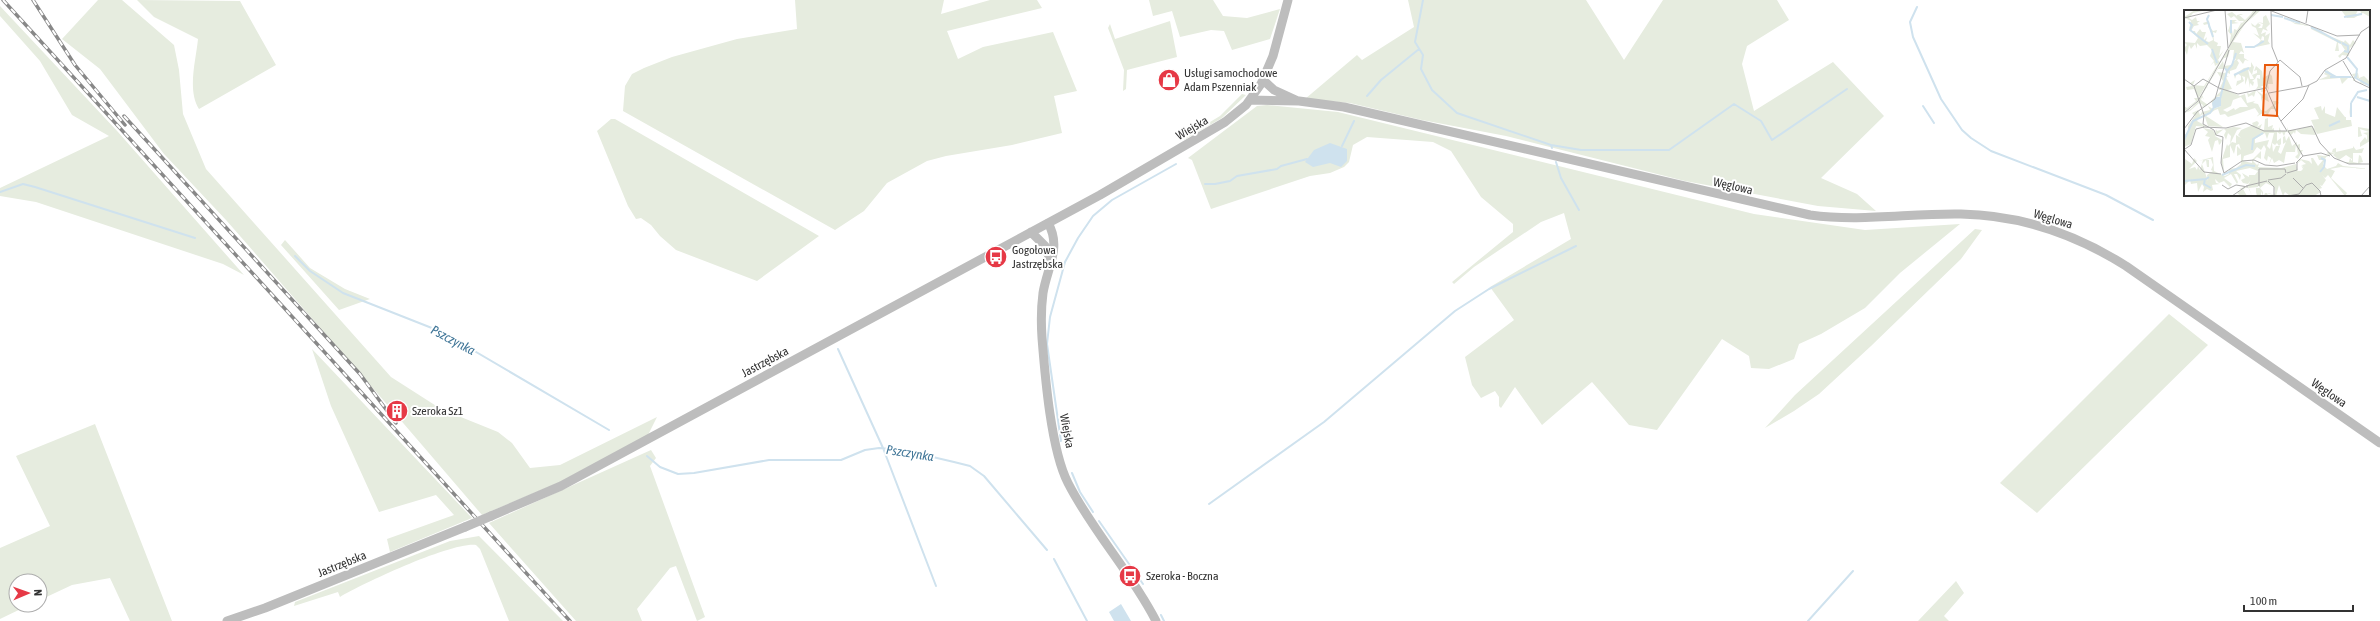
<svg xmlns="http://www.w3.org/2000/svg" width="2380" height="621" viewBox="0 0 2380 621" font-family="'Asap Condensed',sans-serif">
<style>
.green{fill:#e6ecdf}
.water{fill:#cfe2ee}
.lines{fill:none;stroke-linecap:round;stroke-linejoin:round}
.stream{stroke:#cfe2ee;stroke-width:2}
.secondary{stroke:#bdbdbd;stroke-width:9}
.rail-casing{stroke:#888;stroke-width:3.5}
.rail{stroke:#fff;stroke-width:2;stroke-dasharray:6;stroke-linecap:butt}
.secondary-bridge{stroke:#bdbdbd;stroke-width:9}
.labels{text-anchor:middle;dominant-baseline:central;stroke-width:4;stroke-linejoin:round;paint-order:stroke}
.poi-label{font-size:12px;fill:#333;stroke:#fff;text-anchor:start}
.street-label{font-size:12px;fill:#333;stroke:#fff}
.water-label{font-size:13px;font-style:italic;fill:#3f7597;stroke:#fff}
.inset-river{fill:none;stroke:#cfe2ee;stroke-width:2}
.inset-road{fill:none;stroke:#adadad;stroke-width:1}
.view{fill:#e8590c;fill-opacity:0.15;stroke:#e8590c;stroke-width:2}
.inset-edge{fill:none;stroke:#333;stroke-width:2}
</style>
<rect width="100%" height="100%" fill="#fff"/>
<!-- green -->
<path class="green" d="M98,0H122L174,45L179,70L183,114L206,169L391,377L441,409L498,432L512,443L530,468L560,465L657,417L648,435L560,482L482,515L398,417L405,411L399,404L391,409L226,220L164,154L100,69L62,39Z
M137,0L240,1L276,65L199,109C187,90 196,60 198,39L154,17Z
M795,0H944L941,14L990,0H1037L1042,8L947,31L958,59L983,47L1053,32L1077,91L1054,96L1062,133L1012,145L946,156L927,161L887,183L864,211L835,230L623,111L625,86L632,74L644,68L672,57L737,39L797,29Z
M1149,0H1213L1223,16L1247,18L1280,9L1270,39L1232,50L1224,31L1211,30L1180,37L1172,11L1153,16Z
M1408,0H1586L1624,60L1663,0H1777L1789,20L1747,46L1742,64L1754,111L1833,62L1884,116L1821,178L1857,194L1876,211L1818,206L1685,181L1506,136L1422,120L1350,103L1305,99L1357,55L1362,60L1414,27Z
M0,6L118,132L244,275L223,264L36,202L0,196V188L109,136L72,115L40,61L0,16Z
M1170,21L1177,57L1127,70L1126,89L1123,91L1124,70L1108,28L1110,24L1115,39Z
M1242,94L1246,95L1222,118L1184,140L1185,137L1220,116Z
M1267,105L1338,112L1754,214L1865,230L1960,224L1900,273L1865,308L1821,334L1799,344L1794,359L1769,369L1751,368L1749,356L1722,339L1657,430L1629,425L1592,382L1542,425L1515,387L1501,408L1499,406V397L1495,391L1481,398L1472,385L1465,357L1514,320L1490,287L1571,239L1564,213L1541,222L1474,267L1454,284L1452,282L1513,232V224L1481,197L1451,151L1433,142L1367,137L1353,145L1349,162L1344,167L1330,173L1310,176L1211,209L1192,160L1188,158L1257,106Z
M611,119H615L819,236L757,281L676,250L660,236L651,225L641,218L636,219L628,206L597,131Z
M1975,229L1982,230L1961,259L1871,346L1819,394L1794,411L1765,428L1795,395Z
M285,240L310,268L345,289L370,299L339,310L281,245Z
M2169,314L2208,345L2037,513L2000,483Z
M312,349L472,518L390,552L387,539L454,515L436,495L379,512L331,406Z
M95,424L172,621H130L110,578L72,585L40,600V581H16V605H29L0,619V548L50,526L16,456Z
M651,450L656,458L650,466L705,617L697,621L676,566L670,568L637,609L642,621H576L489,523Z
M479,536L563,621H509L480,549L476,545C451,542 364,583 340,597L338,592L294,606L295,602L450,541Z
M1956,581L1964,593L1944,616L1949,621H1918Z"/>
<!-- water -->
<path class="water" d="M1330,143L1347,149V161L1341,167L1330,163L1313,167L1305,162L1314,150Z
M1121,604L1131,621H1114L1109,612Z"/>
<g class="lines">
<!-- stream -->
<path class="stream" d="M1423,0L1415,42L1423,55L1421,69L1432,90L1457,113L1551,145L1552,148
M1917,7L1910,22L1913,37L1941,99L1962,130L1971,138L1991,151L2106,195L2153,220
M1367,96L1381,80L1419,49
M1923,106L1934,123
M1551,145L1581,150H1669L1734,104L1761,121L1772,140L1847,89
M1342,146L1354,121
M1556,162L1561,178L1579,210
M1205,184H1215L1230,181L1237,176L1277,169L1281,166L1307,159
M0,192L23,184L35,187L195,238
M295,256L310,271L343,293L442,332L609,430
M838,349L883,448L936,586
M1061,441L1047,344L1050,317L1065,262L1078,238L1093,216L1112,200L1176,164
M647,456L660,467L678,474L694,473L769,460H841L865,450L879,448L903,450L954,462L970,466L984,476L1047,550
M1072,473L1080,492L1093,512
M1209,504L1324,422L1455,311L1489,289L1576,246
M1099,521L1143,584
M1054,559L1087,621
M1161,615L1164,621
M1808,621L1853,571"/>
<!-- secondary -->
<path class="secondary" d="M1263,80L1274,90L1298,101
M1251,100L1299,101L1344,107L1810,215C1861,222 1910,213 1961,214C2020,215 2077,235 2126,266L2380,443
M1048,223C1062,247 1047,268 1043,293C1041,308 1041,323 1042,338C1045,376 1051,450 1068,483C1093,532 1131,572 1156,621
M1031,232L1045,246L1051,262
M491,516L561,486L1100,195L1225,122L1246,105L1261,84L1273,56L1288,0
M227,621L265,608L465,527"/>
<!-- rail casing -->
<g class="rail-casing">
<path id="rail" d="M3,0L570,621
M33,0L75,65L125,125
M124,116L360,374L396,423"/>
</g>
<!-- rail -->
<use href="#rail" class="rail"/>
<!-- secondary-bridge -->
<path class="secondary-bridge" d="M465,527L491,516"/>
</g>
<!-- icons -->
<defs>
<g id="shop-disc" transform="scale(1.15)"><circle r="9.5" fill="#e63946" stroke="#fff"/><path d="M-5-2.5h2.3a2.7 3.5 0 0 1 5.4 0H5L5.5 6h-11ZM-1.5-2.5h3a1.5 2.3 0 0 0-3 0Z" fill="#fff"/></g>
<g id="bus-disc" transform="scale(1.15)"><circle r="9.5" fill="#e63946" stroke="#fff"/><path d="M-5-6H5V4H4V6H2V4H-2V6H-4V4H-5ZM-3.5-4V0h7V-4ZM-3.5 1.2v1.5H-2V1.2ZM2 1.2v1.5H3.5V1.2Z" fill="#fff"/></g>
<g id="building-disc" transform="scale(1.15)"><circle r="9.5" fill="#e63946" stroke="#fff"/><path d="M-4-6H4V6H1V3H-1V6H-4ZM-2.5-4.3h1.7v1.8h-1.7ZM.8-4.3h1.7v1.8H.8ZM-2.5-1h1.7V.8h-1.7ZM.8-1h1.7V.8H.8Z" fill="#fff"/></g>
</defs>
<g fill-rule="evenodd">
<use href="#shop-disc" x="1169" y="80"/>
<use href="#bus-disc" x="996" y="257"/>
<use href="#building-disc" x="397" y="411"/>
<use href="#bus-disc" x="1130" y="576"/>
</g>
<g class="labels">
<!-- poi labels -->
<g class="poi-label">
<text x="1184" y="73">Usługi samochodowe<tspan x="1184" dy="14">Adam Pszenniak</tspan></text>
<text x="1012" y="250">Gogołowa<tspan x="1012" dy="14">Jastrzębska</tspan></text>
<text x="412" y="411">Szeroka Sz1</text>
<text x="1146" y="576">Szeroka - Boczna</text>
</g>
<!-- street labels -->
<g class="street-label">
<text transform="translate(1192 128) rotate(-30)">Wiejska</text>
<text transform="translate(1733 186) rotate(13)">Węglowa</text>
<text transform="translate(2053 219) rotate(17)">Węglowa</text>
<text transform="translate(765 362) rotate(-28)">Jastrzębska</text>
<text transform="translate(2329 393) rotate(35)">Węglowa</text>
<text transform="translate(1067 431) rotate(79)">Wiejska</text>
<text transform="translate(342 564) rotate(-22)">Jastrzębska</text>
</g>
<!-- water labels -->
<g class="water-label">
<text transform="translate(453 340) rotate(28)">Pszczynka</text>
<text transform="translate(910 453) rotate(9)">Pszczynka</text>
</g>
</g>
<!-- overview -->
<g transform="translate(2184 10)">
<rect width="186" height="186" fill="#fff"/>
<path d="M11,0L18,1L9,3L5,8L8,10L16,4L12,7L13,11H16L13,13L15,15L10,16L7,21V17L5,19L7,11L1,8L0,10V7ZM66,0L67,4L69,1L77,0L61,14L49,32L57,33L60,43L57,41L55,44H60V48L65,51L61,50L59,54L55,49L53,50L55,53L52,59L46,61V64L42,62V66L45,67H42L48,79L43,80L56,86L61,84L63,93L71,91L69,93L74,94L77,100L82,101L90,94L89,91H93L95,93L91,95L92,99H87L83,106L82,103L79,106V103L72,107L75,104L71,98L44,107L41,104L36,105L34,99L31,100L22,106L39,117L24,116L20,104L17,105L13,111L24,117L12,116L7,134L0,137V125L4,123V116L11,106L8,103L14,100L16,105L18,102L26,100L24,96L29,99L37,96V86L32,87L29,96L27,91L38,80H35L39,71L33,62L42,63V59H34L23,76L24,79L23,77L18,85L20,90L18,87L17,90L24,95L18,97L19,95L15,93L6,101L0,103L8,98L14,91L23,74L39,51L40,56L47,55L52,49L49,48L50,40H46L44,47L40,48L27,66L13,91L0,102V96L3,98L12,91L10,88H14L10,79L3,80L2,77L8,76L6,73L11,70L9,75L20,76L34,54L31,56L30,52L26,56L30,51L26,46L28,40L23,35L16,36L13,33V39L11,34L7,39L5,35L3,45L0,38L3,35L0,32L11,33L14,28L7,21H11L12,24L16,19L18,22H22L19,31L23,27L22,31L25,32L29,30L27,20L24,17V14L20,15L19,13L25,11L26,15L28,13L25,16L29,21L33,20L32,23L29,22L30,31L34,33L33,36H37L35,46L40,40L34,50L36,52L45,38L47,25L44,21L47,12L48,10H53L50,12L55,13L47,14L49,26L50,19L53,20L57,13L56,12L58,13L60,11H55L50,6L47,8L43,4L48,2L53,6V5L57,4L59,5H55L61,10L67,4ZM57,87L64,97H56L51,100L50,98L43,102L39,100L47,96L49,90ZM157,0H174L172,4H174L177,3L176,0H186V7L179,3L170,8H163ZM82,5L86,14L82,18L84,21L79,19L77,24L82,22L81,26L86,23L84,31L86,34L72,37L77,30L80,31V27L78,26L77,30L69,23L75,26L72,18L68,16L67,13L71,16L74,13L77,15L74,18H78L79,14L73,12L79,13V7ZM105,10L111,13H116L129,17L136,22L160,32L161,30L166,35L169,30L172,33L166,38L165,46L158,45L156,48L154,46L161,40L157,34L154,33L155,41H158H151L153,32L127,19V16L111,14ZM67,52L70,57L68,65L64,59L66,69H70L68,65L73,63V60L70,61L72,56L78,61L79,68L86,64L90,68L88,66L89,74H84L85,80L81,75L76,77L80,78L82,81L77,82L78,78L72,79L74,76L73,68L76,69V65H73L71,69L68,71L70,72L69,76L66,73V78L64,67L61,75V67L58,66L60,71L52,76L53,71L57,70V66L53,63L51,69L50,65L60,58L67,57ZM143,60L152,67H170L168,64L174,63L175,68L180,66L186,72V76L176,73L177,70L174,68H171V71H169L170,68H164L158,74L156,68L134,70L144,66L140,64ZM72,80L70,87L68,85L64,87L63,82L65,84L72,80L79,85L83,83L85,92L78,88L77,92V86ZM137,96L138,101L141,96V103L151,107L153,97L161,107H166L165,97L167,107H162V110H167L168,116L133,124L127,110L135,109L130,98ZM84,108V117L89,115L88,119L90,118V121H95V117L97,121H103V117L104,120H111L127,116L131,119L134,130L132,125L117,124L112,120L111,124L110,122L107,125L102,121L100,126L98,122L96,124L93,122V131L97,128V134L95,136L93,133L91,135L88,133L89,142L92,136H96L94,142L97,144L102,132L99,134V127L101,126L102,131L105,126L108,136L113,132V135L116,134V140H119L114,149L111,147L114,144L112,134L111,142H102L100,153L95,150L90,153L88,148L85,155L87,148L84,146L83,151L80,148L82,139L80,135L77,140L73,137L69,143L60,146L58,155L59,151L68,153V150L77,141V149L73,147L69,151L73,155L75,153L74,157L97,158L112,154L114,161H117L119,159L117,155L120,158L118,155L122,154L117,150L113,154L116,149L125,151L128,154L127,148H129L134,156L139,150H135L133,145L140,146L144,145L143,142L152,143L148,142L149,139L152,138V142L169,138V136L172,140L180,138L178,143H169V152L174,153L175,145L177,146L179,152L175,153L178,154H166L160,152H165L166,148L168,151V149L162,145L155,150L149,145L151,143L142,147L139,154L141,157L143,159L152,156L154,153L159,156L186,159L157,157L146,159L151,161L147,168L163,183L161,186L144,165L141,168L138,165L142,170L138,176L136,175L138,178L135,179L140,186L137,182L130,186H106L101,182L99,186L95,175L92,186L83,183L84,186H80L81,183H85L90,185L91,182L90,177L82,173L76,178L79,182V186L77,181V186H73V182L72,186V178H76L74,175V177L65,178L68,186L64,177L59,179L63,186H57L53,183L59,179H55L60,177L58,176L63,177L67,170L64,174L59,173L57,170L61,168L58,163L65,167V165H71L74,161L66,158L52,161L57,165L56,170L53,164H50L54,172L53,174L47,164L40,168L48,174L46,177L40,171L35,173L31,169L32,173L36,174L28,175L29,180L27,181L23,179L19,182L20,177L18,174L14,182L13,173L7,174L6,170L0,176L1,149L8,154L10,148L13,151L5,159L11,157L13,160L14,156L16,160L19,150L14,151L29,147L30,161L41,166L45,164V159L52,158L57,154V144L53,146V136L57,140L55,134L52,135L50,144L46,135V147L39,149L40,162L37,152L43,134L44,136L48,132L52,133V125L57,128L54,125L57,120L69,115L68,113L73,111L75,113L73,117L78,114L76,119L80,120L81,109ZM81,123L83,129L85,123H90L86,139L83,136L85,130L71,133V129ZM22,149H27L29,155L27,160L29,161L23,165L24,171L18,154L22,150L23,157H25V150ZM50,117L58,118L53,120L46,134L47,126L44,123L42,130L40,125L42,121L40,119ZM174,117L186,119V131L176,137V133L181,127L183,130V125L179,123L185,122L176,119L178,126L174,127ZM19,118L29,120L31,124L32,119L33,121L40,119L31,126L38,130L37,133L35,135L34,130L31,131L28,142L24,130L26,127L21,126L24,122Z" fill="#e6ecdf" fill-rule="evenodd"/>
<path d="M32,87H37V96L29,99L28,93Z" fill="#cfe2ee"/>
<path class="inset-river" d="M25,5L23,9L29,27M87,5L99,7M160,7L178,4M100,8L116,13M47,10V23M5,12L8,15L6,20L24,34M127,17L139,23M139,23L157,33M158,33L164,36V42L160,41M61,37H70L80,31M28,39L33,53M163,47L173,59L172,67M41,58L43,61L48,55L52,43M141,61L152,67M50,65L65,58M146,67H167M170,67L186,76M173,87L186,91M36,89L43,61M167,93L174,82L183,80M167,93V107M145,116L156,111M0,130L9,111L26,103L31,96M68,140L69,129L79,123M136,162L140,157L141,150L137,148M38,165L62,155L71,156M21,169L20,174L27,178M0,171L22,169L25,167"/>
<path class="inset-road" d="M41,0L44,38M85,0L153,26L176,25M87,1L88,37L94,52M0,8L33,0M122,13L124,0M159,51L171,71L186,78M0,69L10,76L20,105L19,114L30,120L32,125L39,127L37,153L40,163M10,76L19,69L35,78L54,84L82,78L95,108L103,121M82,78L86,61L96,50L116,67L118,76M85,83L123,76L133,71L141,60L162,48L177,22L186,16M0,103L14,91L54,21L73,0M97,111L119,89L125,75M19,117L42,118L62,113L80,121H103M0,119L13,102L31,89L45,40M104,121L119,146M104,121L128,116L136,133L150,148L165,154H186M0,139L20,162L37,164M1,139L7,135L12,119L20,117M112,153L119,146L137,143L146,146M75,159H101L102,163M75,159V176M40,163L58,151L70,150L81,155L93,156L111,153M103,163L113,160V152M109,168L119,178M84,170L97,168L102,164M84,171L90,177V186M38,175L44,179L52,175L64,177M62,176L83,171M48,186L61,177M104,186L115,184L122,175L128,173L136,181L137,186M177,186L186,176"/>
<path class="view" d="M81,55H94L93,106L79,105Z"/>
<rect width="186" height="186" class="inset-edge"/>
</g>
<!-- north arrow -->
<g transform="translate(28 593) rotate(88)"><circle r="19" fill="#ffffff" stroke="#adadad"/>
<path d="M0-3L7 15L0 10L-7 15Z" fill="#e63946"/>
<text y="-6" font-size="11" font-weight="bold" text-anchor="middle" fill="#333333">N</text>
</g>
<!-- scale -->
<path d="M2244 605v6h109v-6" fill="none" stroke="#333333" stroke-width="2"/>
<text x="2250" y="605" font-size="12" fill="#333333" stroke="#ffffff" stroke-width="3" paint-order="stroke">100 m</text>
</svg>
